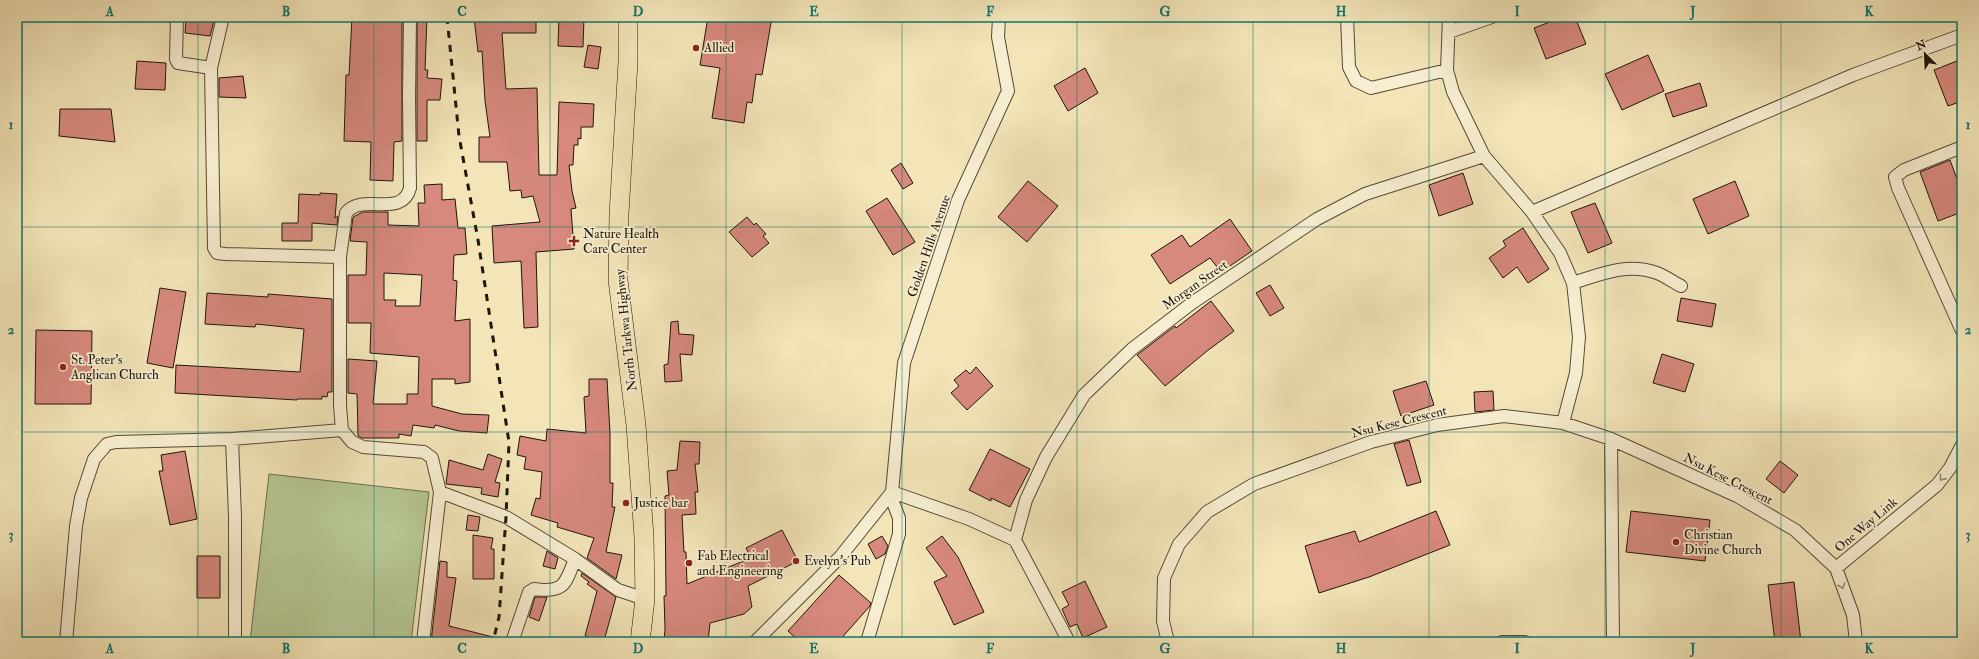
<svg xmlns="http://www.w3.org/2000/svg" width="1979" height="659" viewBox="0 0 1979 659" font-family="'IM FELL Double Pica',serif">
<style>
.green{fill:#b5c693;stroke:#6a6e4f}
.building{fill:#d7897d;stroke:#1e160b;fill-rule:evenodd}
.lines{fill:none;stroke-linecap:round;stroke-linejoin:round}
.street-casing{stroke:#534a36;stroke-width:14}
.primary-casing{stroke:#1e160b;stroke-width:20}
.street{stroke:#f7eed1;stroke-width:12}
.primary{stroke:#f3e5b8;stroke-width:19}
.rail{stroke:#1e160b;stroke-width:3;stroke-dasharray:7 7;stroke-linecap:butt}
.oneway{stroke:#958d78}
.grid{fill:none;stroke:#0f766e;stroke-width:1;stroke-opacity:0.55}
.poi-dot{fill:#8f2418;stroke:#f7eed1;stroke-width:1.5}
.labels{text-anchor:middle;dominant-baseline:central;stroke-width:3.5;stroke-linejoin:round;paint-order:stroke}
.poi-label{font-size:13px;fill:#1e160b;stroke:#f7eed1;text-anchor:start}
.street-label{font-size:13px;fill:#1e160b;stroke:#f7eed1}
.neatline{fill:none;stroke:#0f766e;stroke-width:1.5}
.grid-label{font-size:13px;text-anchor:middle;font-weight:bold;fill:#0f766e}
</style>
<rect width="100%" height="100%" fill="#f3e5b8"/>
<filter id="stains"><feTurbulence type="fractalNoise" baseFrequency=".005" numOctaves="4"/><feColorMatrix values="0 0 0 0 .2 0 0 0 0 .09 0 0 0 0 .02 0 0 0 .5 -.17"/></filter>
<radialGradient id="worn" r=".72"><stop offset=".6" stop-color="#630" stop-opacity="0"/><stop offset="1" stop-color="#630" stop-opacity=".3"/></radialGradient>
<!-- green -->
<path class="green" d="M269,474L429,492L411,642H250Z"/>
<!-- building -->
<path class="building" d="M186,17H215L210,36L185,33Z
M352,17H389V19L402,20V141L394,142L393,181L370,180L371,142L344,141L346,75H349Z
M417,17H427L425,70H428L427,78L442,79L440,100H427V141H417Z
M474,17H536V33H502L506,89L537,88L539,175H557L559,102L594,104L593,127H581V139L578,138V145H574L573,165H569L572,191L576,208L571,209L574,249L536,252L538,327L524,328L521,261L494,263L492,226L540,222L533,196L522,198L521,190L510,191L507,162H479V137H490L485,101L482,51L478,52Z
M559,17H584L583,47L558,46Z
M708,17H772L762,75L756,74L752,103L747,102L744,123L712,118L720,68L700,65Z
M1563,17H1575L1586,44L1546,59L1534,28Z
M588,45L601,47L598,69L584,67Z
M1648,55L1664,91L1622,110L1605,74Z
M1962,59V101L1948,106L1934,70Z
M137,61L166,63L165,90L135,89Z
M1085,68L1098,93L1068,111L1054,86Z
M243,76L246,98L219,97V78Z
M1700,83L1707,106L1673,117L1665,94Z
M60,109H111L115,142L59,136Z
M1950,160L1962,193V212L1938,221L1920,172Z
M901,163L913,183L903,189L891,170Z
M1463,173L1473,204L1439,216L1429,185Z
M1028,181L1058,206L1027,242L998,217Z
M1735,181L1749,216L1708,234L1693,199Z
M442,184V200L455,199L458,228H465L467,254L454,255L453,280L457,281L455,321L470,319V382L455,384V379H432V406L462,414L489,415L487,433L459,431L435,425L434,428L413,425L411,436L399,434V438H362L358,436L357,394L348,393V359L377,361L373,404H407V394H418L419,357L370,353L371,323H348V275H366L367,242L350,241L353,217L363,212H388V225L419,226L418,203H425L424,185ZM384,273L422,275L420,306H395L396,300H384Z
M320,193L337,194L335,218L338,216L337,225L312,223V241H282V223H298L299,194L320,195Z
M887,198L915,242L893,255L866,211Z
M1595,203L1612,243L1588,253L1571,212Z
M747,217L754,225L756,223L766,234L763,236L769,243L752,257L729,232Z
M1230,219L1252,251L1221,272L1210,258L1170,284L1151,255L1182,235L1190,247Z
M1523,228L1549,269L1528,283L1517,267L1503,278L1489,258L1506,246L1503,241Z
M1270,285L1284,308L1270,316L1256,293Z
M160,288L186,292L173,368L147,363Z
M207,293L268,297V294L332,299V392H328L327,397L322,396V399H297V400L175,393L176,365L300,372L304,329L256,324L255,327L205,324Z
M1681,298L1716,304L1712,327L1677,321Z
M1211,301L1234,331L1207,351L1165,386L1137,355L1175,326L1176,328Z
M678,321L679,334L694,335L692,355L680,354L682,381L665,382L664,365L668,364L671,322Z
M36,330L92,331L91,404H35Z
M1662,354L1694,364L1685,392L1653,383Z
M976,367L993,386L967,410L951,393L959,386L954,380L966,370L970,374Z
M589,379H607L610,433V483H613L612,507H615L606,552L622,555L616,579L587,558L594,538L557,527L558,523L531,515L536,498L540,499L542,472L524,469L526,457L517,455L520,436L546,441L547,429L586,433L584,397L589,396Z
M1426,381L1434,405L1401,416L1393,391Z
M1493,391L1494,410L1475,412L1474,392Z
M1409,440L1421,482L1407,486L1394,444Z
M680,441L700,442L699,464H695L698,492H695L696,514L682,515L684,552H686L687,584L751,558L746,548L782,530L798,561L748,586L752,607L744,614L710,623L708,642H664L665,629L664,596H666L665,496L669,495L667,471L677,470Z
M990,449L1030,469L1010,507L991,498V501L969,490Z
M185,451L197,519L170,525L159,471H163L161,455Z
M488,454L502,459L495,482L500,483L498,497L481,494L482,488L446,484L449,460L483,470Z
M1780,461L1798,475L1784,493L1766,479Z
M1436,511L1450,545L1369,577L1319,593L1305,546L1355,531L1359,542Z
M1631,511L1710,520L1705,561L1626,552Z
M468,515L480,517L478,531L466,530Z
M473,535L493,538L491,549H494V579H473Z
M882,536L888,546L885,554L876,559L868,544Z
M942,536L958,557L984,612L954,625L934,582L947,576L926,548Z
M547,551L558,558L555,569L543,566Z
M197,556H220V598H197Z
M440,561L447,562V577L456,578L449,626L497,638V642H431Z
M582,573L616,597L604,641L585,636L597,591L587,584L589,582L581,576Z
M839,575L871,603L870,606L838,642H800L788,631Z
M1085,581L1107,627L1083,638L1077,624L1070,627L1062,609L1069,605L1062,592Z
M1794,582L1801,642H1775L1768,585Z
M535,597H547L539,621L529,617Z"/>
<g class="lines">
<!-- street casing -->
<g class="street-casing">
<path id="street" d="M177,17L176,59L178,63L211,68
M223,17L211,68L214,248L217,253L225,254L340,257
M1347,17L1349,67L1356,81L1371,88L1447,70
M1449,17L1447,70L1453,92L1484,156L1532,212L1560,253L1573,283L1579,337L1576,373L1563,423
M1449,32L1492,17
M1962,147L1904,170L1895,177L1898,188L1962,331
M1532,212L1853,75L1962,35
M1573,283C1600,274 1629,262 1657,273C1665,276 1673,282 1681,286
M342,430L352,442L363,447L424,452L432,458L440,492L506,517L575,559L618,590L645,599
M232,439L235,517V642
M1611,439L1613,642
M892,492L969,519L1015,540L1069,642
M1015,540L1026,500L1046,457L1084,395L1132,349L1192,303L1317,219L1365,194L1484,156
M66,642L76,526L81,498L94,459L107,444L116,442L232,439L342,430L340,406V257L346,213C362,192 402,219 410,188L409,98L410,17
M423,642L440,492
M512,642L529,592L534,589C564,593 565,585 575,559
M755,642L840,557L892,492
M867,642L899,534V518L893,502L892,492L904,363L958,200L1008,91L998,37L999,17
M1168,642L1163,621L1164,578L1179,544L1207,512L1254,484L1371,442L1437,425L1504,416L1563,423L1611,439L1737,496L1795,530L1836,568
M1502,642H1525
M1856,642L1853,615L1836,568L1937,485L1950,468L1962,445"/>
</g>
<!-- primary casing -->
<g class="primary-casing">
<path id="primary" d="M628,17V62L619,214L618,280L636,425L644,537L645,599L640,642"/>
</g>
<!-- street -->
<use href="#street" class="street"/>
<!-- primary -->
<use href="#primary" class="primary"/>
<!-- rail -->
<path class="rail" d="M447,17L459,136L478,240L509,442L506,517L499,617L493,642"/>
</g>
<!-- one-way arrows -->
<defs><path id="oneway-chevron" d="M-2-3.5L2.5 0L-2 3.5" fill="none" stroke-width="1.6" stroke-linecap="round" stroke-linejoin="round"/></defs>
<g class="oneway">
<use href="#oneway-chevron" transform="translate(1942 478) rotate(129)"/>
<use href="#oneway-chevron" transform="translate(1842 586) rotate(71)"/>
</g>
<!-- grid -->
<path class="grid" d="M198,17V642M374,17V642M550,17V642M726,17V642M902,17V642M1077,17V642M1253,17V642M1429,17V642M1605,17V642M1781,17V642M17,227H1962M17,432H1962"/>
<!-- markers -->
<g class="poi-dot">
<circle cx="696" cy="48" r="4"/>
<path d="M572 235h4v4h4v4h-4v4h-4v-4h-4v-4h4z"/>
<circle cx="63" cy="367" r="4"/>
<circle cx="626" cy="503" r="4"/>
<circle cx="1676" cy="542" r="4"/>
<circle cx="796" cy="561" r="4"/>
<circle cx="689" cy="563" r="4"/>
</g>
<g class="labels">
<!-- poi labels -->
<g class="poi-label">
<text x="704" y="48">Allied</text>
<text x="583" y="234">Nature Health<tspan x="583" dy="15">Care Center</tspan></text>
<text x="71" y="360">St. Peter's<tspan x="71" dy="15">Anglican Church</tspan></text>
<text x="634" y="503">Justice bar</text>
<text x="1684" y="535">Christian<tspan x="1684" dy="15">Divine Church</tspan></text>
<text x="697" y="556">Fab Electrical<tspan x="697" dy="15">and Engineering</tspan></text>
<text x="804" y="561">Evelyn's Pub</text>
</g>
<!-- street labels -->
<g class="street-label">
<text transform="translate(929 246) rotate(-71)">Golden Hills Avenue</text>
<text transform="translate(1195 285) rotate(-35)">Morgan Street</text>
<text transform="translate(626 330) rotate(-96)">North Tarkwa Highway</text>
<text transform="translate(1399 422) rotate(-14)">Nsu Kese Crescent</text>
<text transform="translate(1728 479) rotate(27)">Nsu Kese Crescent</text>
<text transform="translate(1866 525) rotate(-40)">One Way Link</text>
</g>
</g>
<!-- margin -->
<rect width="1979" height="659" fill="none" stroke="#f3e5b8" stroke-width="44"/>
<!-- north arrow -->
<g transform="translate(1925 54) rotate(336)" stroke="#f7eed1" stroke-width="3" paint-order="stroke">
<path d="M0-3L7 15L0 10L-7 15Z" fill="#1e160b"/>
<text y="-6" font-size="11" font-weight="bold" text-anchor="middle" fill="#1e160b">N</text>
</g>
<rect x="22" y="22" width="1935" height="615" class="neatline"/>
<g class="grid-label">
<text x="110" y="16">A</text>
<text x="286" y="16">B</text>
<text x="462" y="16">C</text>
<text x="638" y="16">D</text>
<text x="814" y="16">E</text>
<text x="990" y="16">F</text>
<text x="1165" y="16">G</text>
<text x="1341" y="16">H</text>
<text x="1517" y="16">I</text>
<text x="1693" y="16">J</text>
<text x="1869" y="16">K</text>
<text x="11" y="129">1</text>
<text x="1968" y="129">1</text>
<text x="11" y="334">2</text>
<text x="1968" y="334">2</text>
<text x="11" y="539">3</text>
<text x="1968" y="539">3</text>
<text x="110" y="653">A</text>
<text x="286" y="653">B</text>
<text x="462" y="653">C</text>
<text x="638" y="653">D</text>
<text x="814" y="653">E</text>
<text x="990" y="653">F</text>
<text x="1165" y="653">G</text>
<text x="1341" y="653">H</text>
<text x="1517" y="653">I</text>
<text x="1693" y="653">J</text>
<text x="1869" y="653">K</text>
</g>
<rect width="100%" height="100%" filter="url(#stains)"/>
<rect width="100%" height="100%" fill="url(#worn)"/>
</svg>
